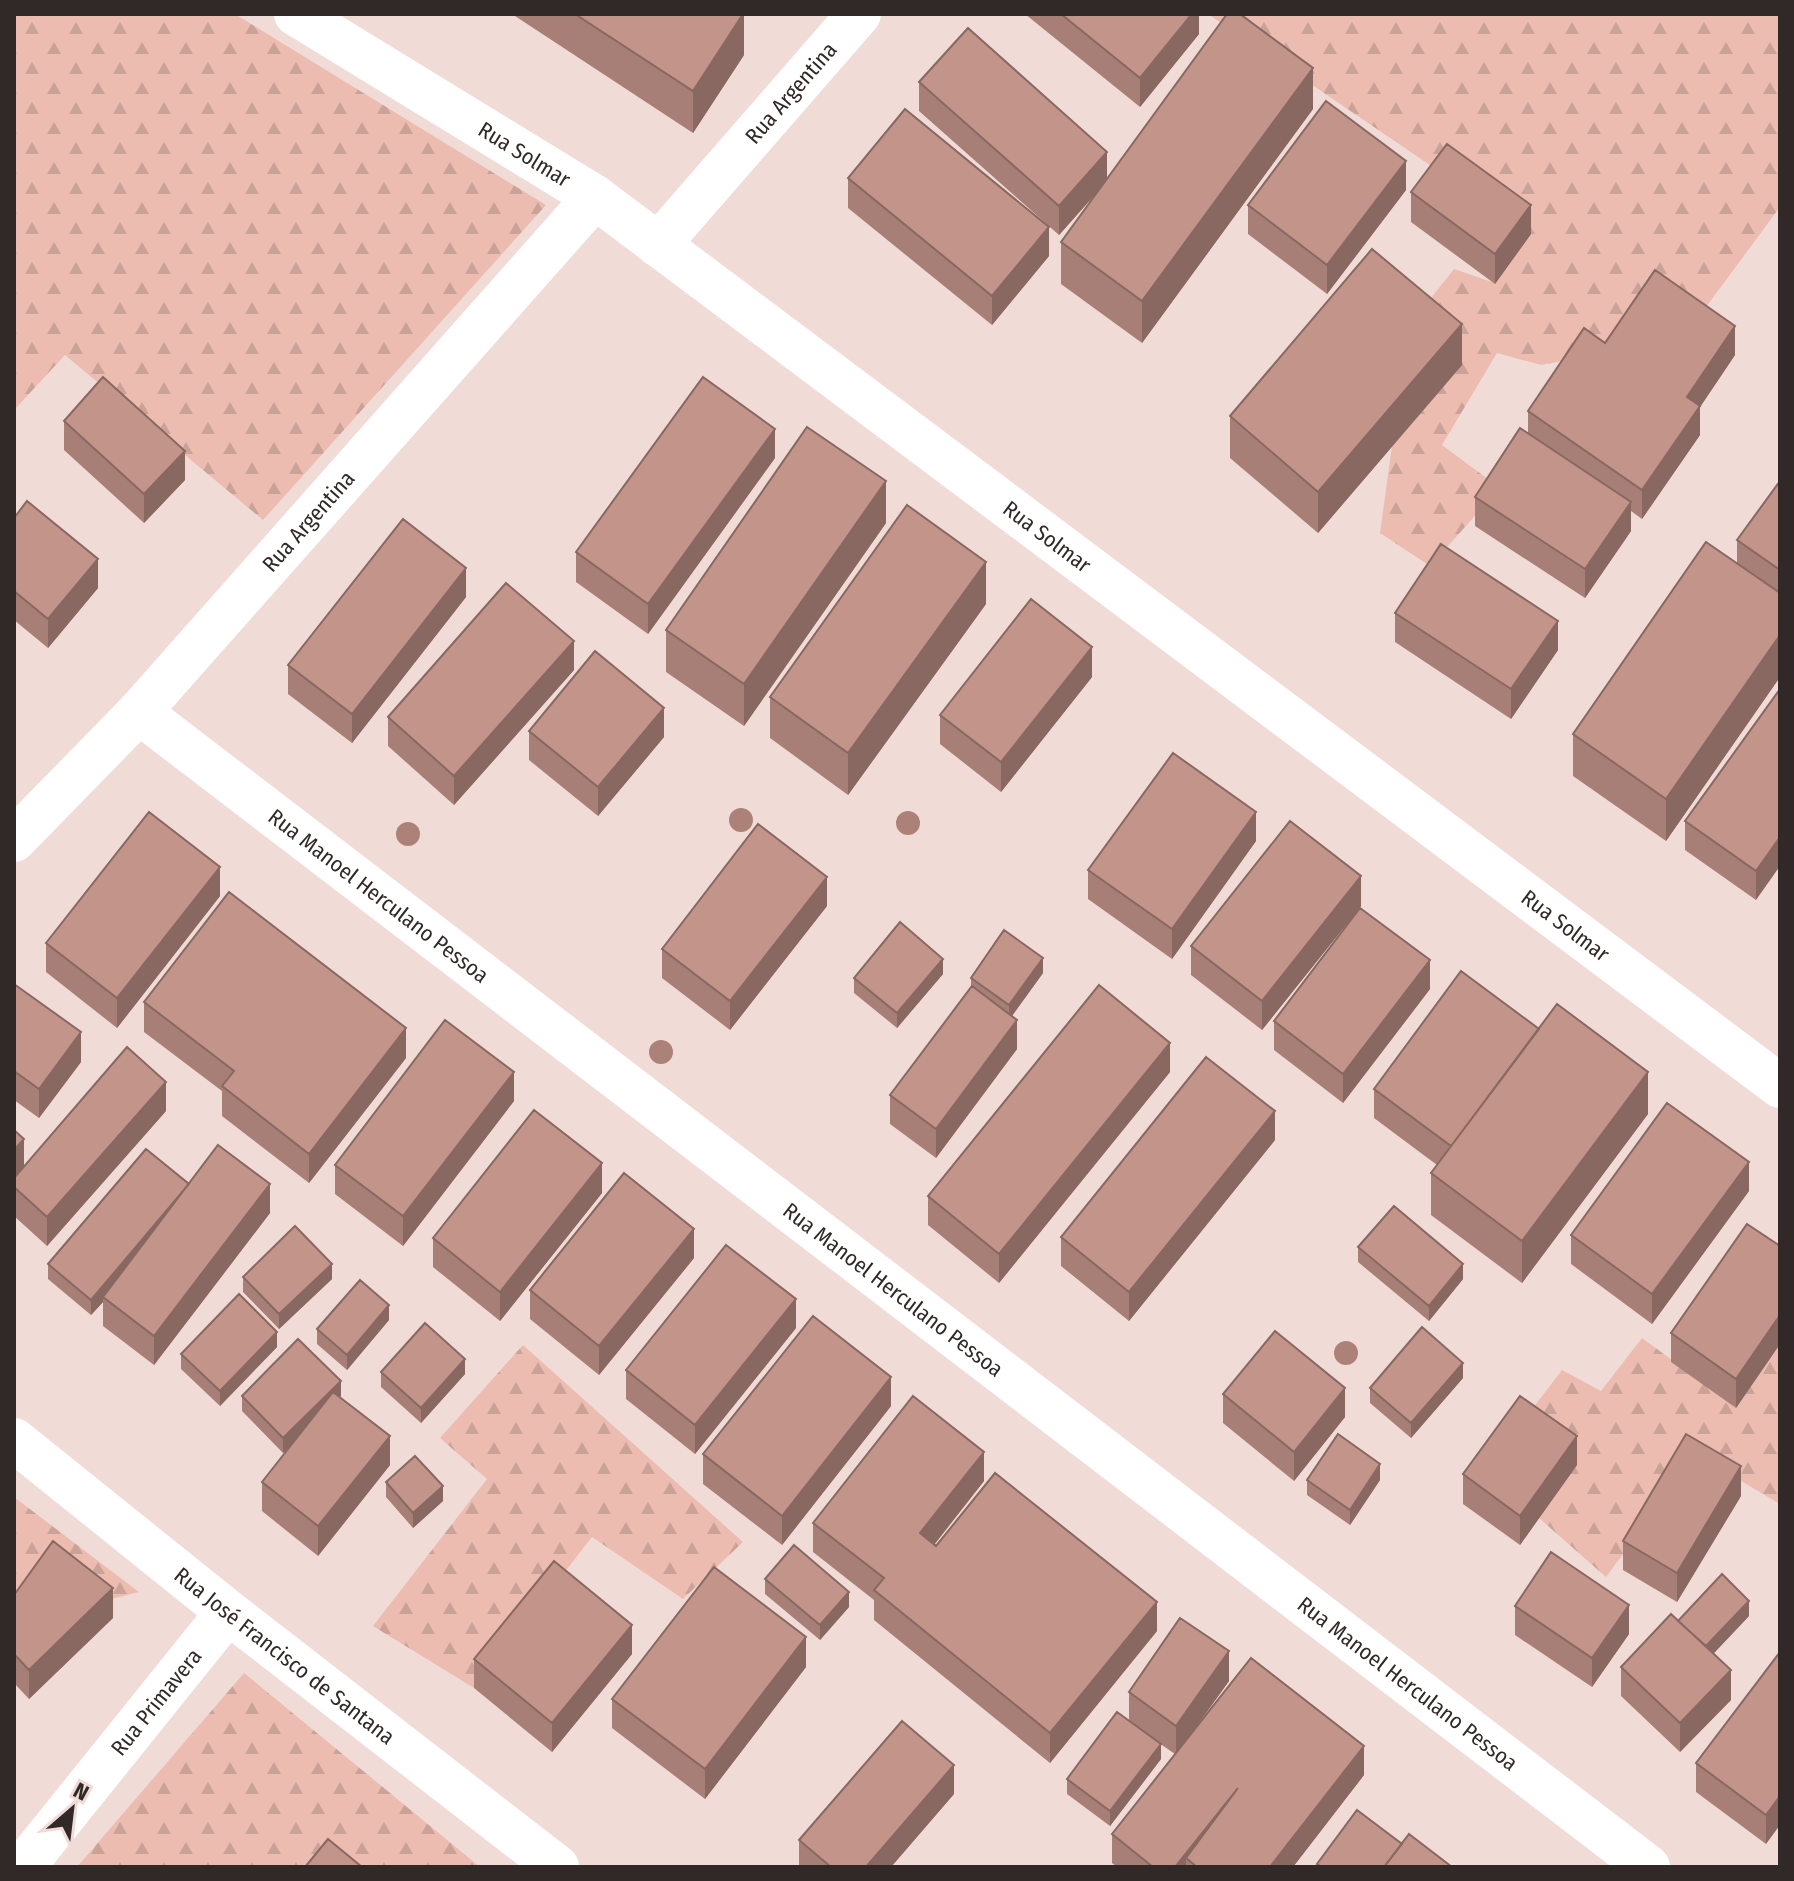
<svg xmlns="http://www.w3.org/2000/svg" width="1794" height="1881" viewBox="0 0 1794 1881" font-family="'Fira Sans Condensed',sans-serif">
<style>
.forest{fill:url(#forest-firs)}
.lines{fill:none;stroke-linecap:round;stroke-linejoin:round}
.minor{stroke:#fff;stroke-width:44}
.tree{fill:#ac8178}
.wall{fill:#a87f77}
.shaded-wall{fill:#886861}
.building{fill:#c3948a;stroke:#886861;stroke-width:2}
.labels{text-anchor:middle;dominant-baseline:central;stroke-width:7;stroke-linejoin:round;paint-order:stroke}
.street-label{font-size:22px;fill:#312927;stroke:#f1dbd6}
</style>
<defs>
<pattern id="forest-firs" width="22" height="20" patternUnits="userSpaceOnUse" patternTransform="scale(2)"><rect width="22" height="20" fill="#ecbcb1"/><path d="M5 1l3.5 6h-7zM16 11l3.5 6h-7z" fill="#cba298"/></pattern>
</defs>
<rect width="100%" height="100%" fill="#f1dbd6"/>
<!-- forest -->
<path class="forest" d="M14,14H235L546,205L263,520L65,355L14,410Z
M1208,14H1780V207L1692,326L1605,372L1584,357L1541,365L1497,353L1442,445L1500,488L1430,566L1380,533L1392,446L1420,312L1454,269L1495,283L1531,234Z
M1642,1338L1736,1407L1780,1344V1504L1697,1455L1606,1577L1539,1518L1520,1425L1562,1370L1601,1391Z
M523,1345L743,1542L683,1599L592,1537L474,1688L373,1626L487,1479L440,1438Z
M14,1497L139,1592L96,1603L14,1610Z
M244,1673L480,1867H77Z"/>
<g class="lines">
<!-- minor -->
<g class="minor">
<path id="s1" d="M296,14L595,197L1780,1086"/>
<path id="s2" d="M658,245L859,14"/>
<path id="s3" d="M139,712L1648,1867"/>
<path id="s4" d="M14,840L139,712L595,197"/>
<path id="s5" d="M14,1440L228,1612L557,1867"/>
<path id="s6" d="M23,1867L228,1612"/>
</g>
</g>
<!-- trees -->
<g class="tree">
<circle cx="741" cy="820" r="12"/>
<circle cx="908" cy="823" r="12"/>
<circle cx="408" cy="834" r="12"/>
<circle cx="661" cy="1052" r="12"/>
<circle cx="1346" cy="1353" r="12"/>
</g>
<!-- wall -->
<path class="wall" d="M512,14H744V55L693,133Z
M1025,14H1199V34L1140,107Z
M919,82L1107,179L1313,109L1142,343L1061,284V242L1100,189L1059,235L919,111Z
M848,178L1049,256L992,325L848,208Z
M1406,190L1327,294L1248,234V205Z
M1411,192L1531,234L1495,284L1411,222Z
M1605,343L1735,355L1700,407V435L1642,519L1631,511V531L1585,598L1475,526V497L1528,433V411Z
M1462,365L1318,533L1230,458V416Z
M64,421L185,480L144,523L64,450Z
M775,458L648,634L576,582V552Z
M1780,481V677L1666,841L1573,776V734L1737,564V540Z
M14,518L98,588L48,648L14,620Z
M886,523L744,726L666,672V630Z
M466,597L352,743L288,694V665Z
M986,604L848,795L770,738V697Z
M1395,613L1558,650L1511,719L1395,642Z
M574,670L454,805L388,746V717Z
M1092,677L1001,792L940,744V715Z
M1780,689L1756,900L1685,850V821Z
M529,731L664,737L598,816L529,760Z
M1256,841L1172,959L1088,899V870Z
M220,896L117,1028L46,972V943Z
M827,906L730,1030L662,978V949Z
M1361,906L1262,1030L1191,975V946Z
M1043,973L1012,1016L1017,1049L936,1158L890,1124V1095L971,987V978Z
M943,974L897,1028L854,993V978Z
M14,984L81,1062L39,1118L14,1100Z
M1430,989L1343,1103L1274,1050V1021Z
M144,1002L406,1058L309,1183L222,1116V1091L144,1032Z
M1539,1029L1648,1114L1522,1283L1431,1215V1173L1437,1165L1374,1118V1089Z
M1170,1072L999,1283L928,1225V1196Z
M514,1101L403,1246L335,1194V1165Z
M166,1111L47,1246L14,1216V1130L24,1166Z
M1275,1140L1129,1321L1061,1266V1237Z
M189,1184L270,1213L154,1365L103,1326V1302L91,1315L48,1279V1264Z
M1749,1191L1652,1324L1571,1264V1235Z
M602,1193L500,1321L433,1267V1238Z
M1780,1246V1344L1736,1408L1671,1362V1333Z
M1358,1247L1463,1279L1429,1321L1358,1262Z
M694,1258L599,1375L530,1319V1290Z
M243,1277L332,1279L279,1329L243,1292Z
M389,1320L347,1370L317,1344V1329Z
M796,1328L695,1454L626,1399V1370Z
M277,1347L220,1406L181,1369V1354Z
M381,1372L465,1374L421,1423L381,1387Z
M1463,1378L1411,1438L1370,1403V1388Z
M1223,1394L1345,1417L1294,1481L1223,1423Z
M242,1396H341L339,1397L390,1465L318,1556L262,1511V1482L292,1444L283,1453L242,1411Z
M891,1406L782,1545L703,1484V1454Z
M1577,1465L1520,1545L1463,1504V1474Z
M1307,1480H1380L1350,1525L1307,1495Z
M984,1481L934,1544L1157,1631L1050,1763L874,1620V1600L813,1552V1523Z
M386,1482L443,1501L413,1528L386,1497Z
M1741,1496L1677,1602L1623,1570V1541Z
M765,1579L849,1607L820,1640L765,1594Z
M14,1595L113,1618L29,1699L14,1683Z
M1515,1606L1629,1634L1592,1687L1515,1635Z
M1749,1616L1713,1654L1731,1700L1680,1752L1621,1696V1667L1678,1621Z
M1780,1652L1766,1844L1696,1792V1763Z
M632,1654L552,1752L474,1688V1659Z
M806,1667L705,1799L612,1728V1699Z
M1229,1681L1185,1742L1364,1775L1293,1867H1117L1112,1863V1834L1175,1754L1146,1734L1161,1759L1110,1826L1067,1794V1779L1129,1721V1692Z
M954,1794L891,1867H799V1840Z"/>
<!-- shaded-wall -->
<path class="shaded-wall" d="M744,14V55L693,133V91Z
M1192,14H1199V34L1140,107V78Z
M1313,68V109L1142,343V301Z
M1107,152V181L1059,235V206Z
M1406,161V190L1327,294V265Z
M1531,205V234L1495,284V254Z
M1049,227V256L992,325V296Z
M1462,324V365L1318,533V492Z
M1735,326V355L1700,407V435L1642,519V490L1687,397Z
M775,429V458L648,634V604Z
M185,451V480L144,523V494Z
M886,481V523L744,726V684Z
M1631,502V531L1585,598V569Z
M98,559V588L48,648V619Z
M986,562V604L848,795V753Z
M466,568V597L352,743V714Z
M1558,621V650L1511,719V689Z
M1780,635V677L1666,841V799Z
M574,641V670L454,805V776Z
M1092,647V677L1001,792V762Z
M664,708V737L598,816V787Z
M1256,812V841L1172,959V929Z
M1780,837V866L1756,900V871Z
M220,867V896L117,1028V998Z
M1361,876V906L1262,1030V1001Z
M827,877V906L730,1030V1001Z
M1043,958V973L1009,1020V1005Z
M943,959V974L897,1028V1013Z
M1430,960V989L1343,1103V1074Z
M1017,1020V1049L936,1158V1129Z
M406,1028V1058L309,1183V1154Z
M81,1032V1062L39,1118V1089Z
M1170,1043V1072L999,1283V1254Z
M514,1072V1101L403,1246V1216Z
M1648,1072V1114L1522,1283V1241Z
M166,1082V1111L47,1246V1217Z
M1275,1111V1140L1129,1321V1292Z
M24,1139V1169L14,1179V1150Z
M1749,1162V1191L1652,1324V1294Z
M602,1163V1193L500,1321V1292Z
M189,1184L103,1297V1302L91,1315V1300Z
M270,1184V1213L154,1365V1336Z
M694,1229V1258L599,1375V1346Z
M332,1264V1279L279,1329V1314Z
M1463,1264V1279L1429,1321V1306Z
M796,1299V1328L695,1454V1425Z
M389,1305V1320L347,1370V1355Z
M1780,1315V1344L1736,1408V1379Z
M277,1332V1347L220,1406V1391Z
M465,1359V1374L421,1423V1408Z
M1463,1363V1378L1411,1438V1423Z
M891,1377V1406L782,1545V1516Z
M341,1381V1396L283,1453V1438Z
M1345,1388V1417L1294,1481V1452Z
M390,1436V1465L318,1556V1526Z
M1577,1436V1465L1520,1545V1516Z
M984,1452V1481L920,1563V1533Z
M1380,1464V1480L1350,1525V1510Z
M1741,1466V1496L1677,1602V1573Z
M443,1486V1501L413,1528V1513Z
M113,1588V1618L29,1699V1670Z
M849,1592V1607L820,1640V1625Z
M1749,1601V1616L1699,1669V1654Z
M1157,1602V1631L1050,1763V1733Z
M1629,1605V1634L1592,1687V1658Z
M632,1625V1654L552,1752V1723Z
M806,1637V1667L705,1799V1769Z
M1229,1651V1681L1176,1755V1726Z
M1731,1670V1700L1680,1752V1723Z
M1161,1744V1759L1110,1826V1811Z
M1364,1746V1775L1293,1867H1270Z
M954,1765V1794L891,1867H866Z
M1238,1788L1186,1858V1867H1175Z
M1780,1796V1825L1766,1844V1815Z"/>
<!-- building -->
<path class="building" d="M575,14H743L693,91Z
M1061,14H1192L1140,78Z
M1227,14H1240L1313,68L1142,301L1061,242Z
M968,28L1107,152L1059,206L919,82Z
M1326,101L1406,161L1327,265L1248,205Z
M905,109L1049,227L992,296L848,178Z
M1447,144L1531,205L1495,254L1411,192Z
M1372,249L1462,324L1318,492L1230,416Z
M1655,270L1735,326L1687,397L1700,406L1642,490L1528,411L1584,328L1605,343Z
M103,377L185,451L144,494L64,421Z
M703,377L775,429L648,604L576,552Z
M807,427L886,481L744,684L666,630Z
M1520,428L1631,502L1585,569L1475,497Z
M1780,481V570L1737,540Z
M27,501L98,559L48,619L14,591V518Z
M907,505L986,562L848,753L770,697Z
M403,519L466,568L352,714L288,665Z
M1706,542L1780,593V635L1666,799L1573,734Z
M1441,544L1558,621L1511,689L1395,613Z
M506,583L574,641L454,776L388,717Z
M1031,599L1092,647L1001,762L940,715Z
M595,651L664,708L598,787L529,731Z
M1780,689V837L1756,871L1685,821Z
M1173,753L1256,812L1172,929L1088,870Z
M149,812L220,867L117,998L46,943Z
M1290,821L1361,876L1262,1001L1191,946Z
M758,824L827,877L730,1001L662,949Z
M229,892L406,1028L309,1154L222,1086L234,1071L144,1002Z
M1360,908L1430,960L1343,1074L1274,1021Z
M900,922L943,959L897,1013L854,978Z
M1004,930L1043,958L1009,1005L971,978Z
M1461,971L1539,1029L1451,1146L1374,1089Z
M14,984L81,1032L39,1089L14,1071Z
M1099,985L1170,1043L999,1254L928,1196Z
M972,986L1017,1020L936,1129L890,1095Z
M1557,1004L1648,1072L1522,1241L1431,1173Z
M445,1020L514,1072L403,1216L335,1165Z
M127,1047L166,1082L47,1217L14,1187V1178Z
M1206,1057L1275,1111L1129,1292L1061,1237Z
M1667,1103L1749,1162L1652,1294L1571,1235Z
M534,1110L602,1163L500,1292L433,1238Z
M14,1130L24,1139L14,1150Z
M218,1145L270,1184L154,1336L103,1297Z
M146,1149L189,1184L91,1300L48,1264Z
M624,1173L694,1229L599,1346L530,1290Z
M1394,1206L1463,1264L1429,1306L1358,1247Z
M1747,1224L1780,1246V1315L1736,1379L1671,1333Z
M295,1226L332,1264L279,1314L243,1277Z
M726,1245L796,1299L695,1425L626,1370Z
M360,1280L389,1305L347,1355L317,1329Z
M239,1294L277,1332L220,1391L181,1354Z
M813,1316L891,1377L782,1516L703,1454Z
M425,1323L465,1359L421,1408L381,1372Z
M1422,1327L1463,1363L1411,1423L1370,1388Z
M1275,1331L1345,1388L1294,1452L1223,1394Z
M298,1339L341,1381L283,1438L242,1396Z
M333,1392L390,1436L318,1526L262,1482Z
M913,1396L984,1452L920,1533L936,1546L995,1473L1157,1602L1050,1733L874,1590L884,1578L813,1523Z
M1520,1396L1577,1436L1520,1516L1463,1474Z
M1338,1434L1380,1464L1350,1510L1307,1480Z
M1686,1434L1741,1466L1677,1573L1623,1541Z
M415,1456L443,1486L413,1513L386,1482Z
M53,1541L113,1588L29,1670L14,1654V1595Z
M794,1545L849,1592L820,1625L765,1579Z
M1551,1552L1629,1605L1592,1658L1515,1606Z
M554,1561L632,1625L552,1723L474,1659Z
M714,1567L806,1637L705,1769L612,1699Z
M1722,1574L1749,1601L1706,1646L1678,1621Z
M1671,1614L1731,1670L1680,1723L1621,1667Z
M1180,1618L1229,1651L1176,1726L1129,1692Z
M1780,1652V1796L1766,1815L1696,1763Z
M1251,1658L1364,1746L1270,1867H1197L1186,1858L1238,1788L1175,1867H1153L1112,1834Z
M1117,1712L1161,1744L1110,1811L1067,1779Z
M902,1721L954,1765L866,1867H831L799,1840Z
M1357,1810L1402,1844L1384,1867H1322L1317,1864Z
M1409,1834L1452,1867H1384Z
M328,1839L362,1867H305Z"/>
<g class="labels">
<!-- street labels -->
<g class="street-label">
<text stroke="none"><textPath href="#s2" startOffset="202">Rua Argentina</textPath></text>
<text stroke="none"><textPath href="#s1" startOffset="268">Rua Solmar</textPath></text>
<text stroke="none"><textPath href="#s4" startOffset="434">Rua Argentina</textPath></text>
<text stroke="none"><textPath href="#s1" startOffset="916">Rua Solmar</textPath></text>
<text stroke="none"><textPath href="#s3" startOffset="302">Rua Manoel Herculano Pessoa</textPath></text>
<text stroke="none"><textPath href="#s1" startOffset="1564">Rua Solmar</textPath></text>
<text stroke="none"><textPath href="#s3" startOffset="950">Rua Manoel Herculano Pessoa</textPath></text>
<text stroke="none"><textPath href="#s5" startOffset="346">Rua José Francisco de Santana</textPath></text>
<text stroke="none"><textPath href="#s3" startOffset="1598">Rua Manoel Herculano Pessoa</textPath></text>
<text stroke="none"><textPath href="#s6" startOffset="212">Rua Primavera</textPath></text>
</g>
</g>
<!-- border -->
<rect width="1794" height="1881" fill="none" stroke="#312927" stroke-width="32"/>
<!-- north arrow -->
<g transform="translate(72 1809) rotate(28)" stroke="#f1dbd6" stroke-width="6" paint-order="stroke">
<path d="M0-6L14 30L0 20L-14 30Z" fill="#312927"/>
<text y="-12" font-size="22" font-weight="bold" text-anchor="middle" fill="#312927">N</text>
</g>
</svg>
